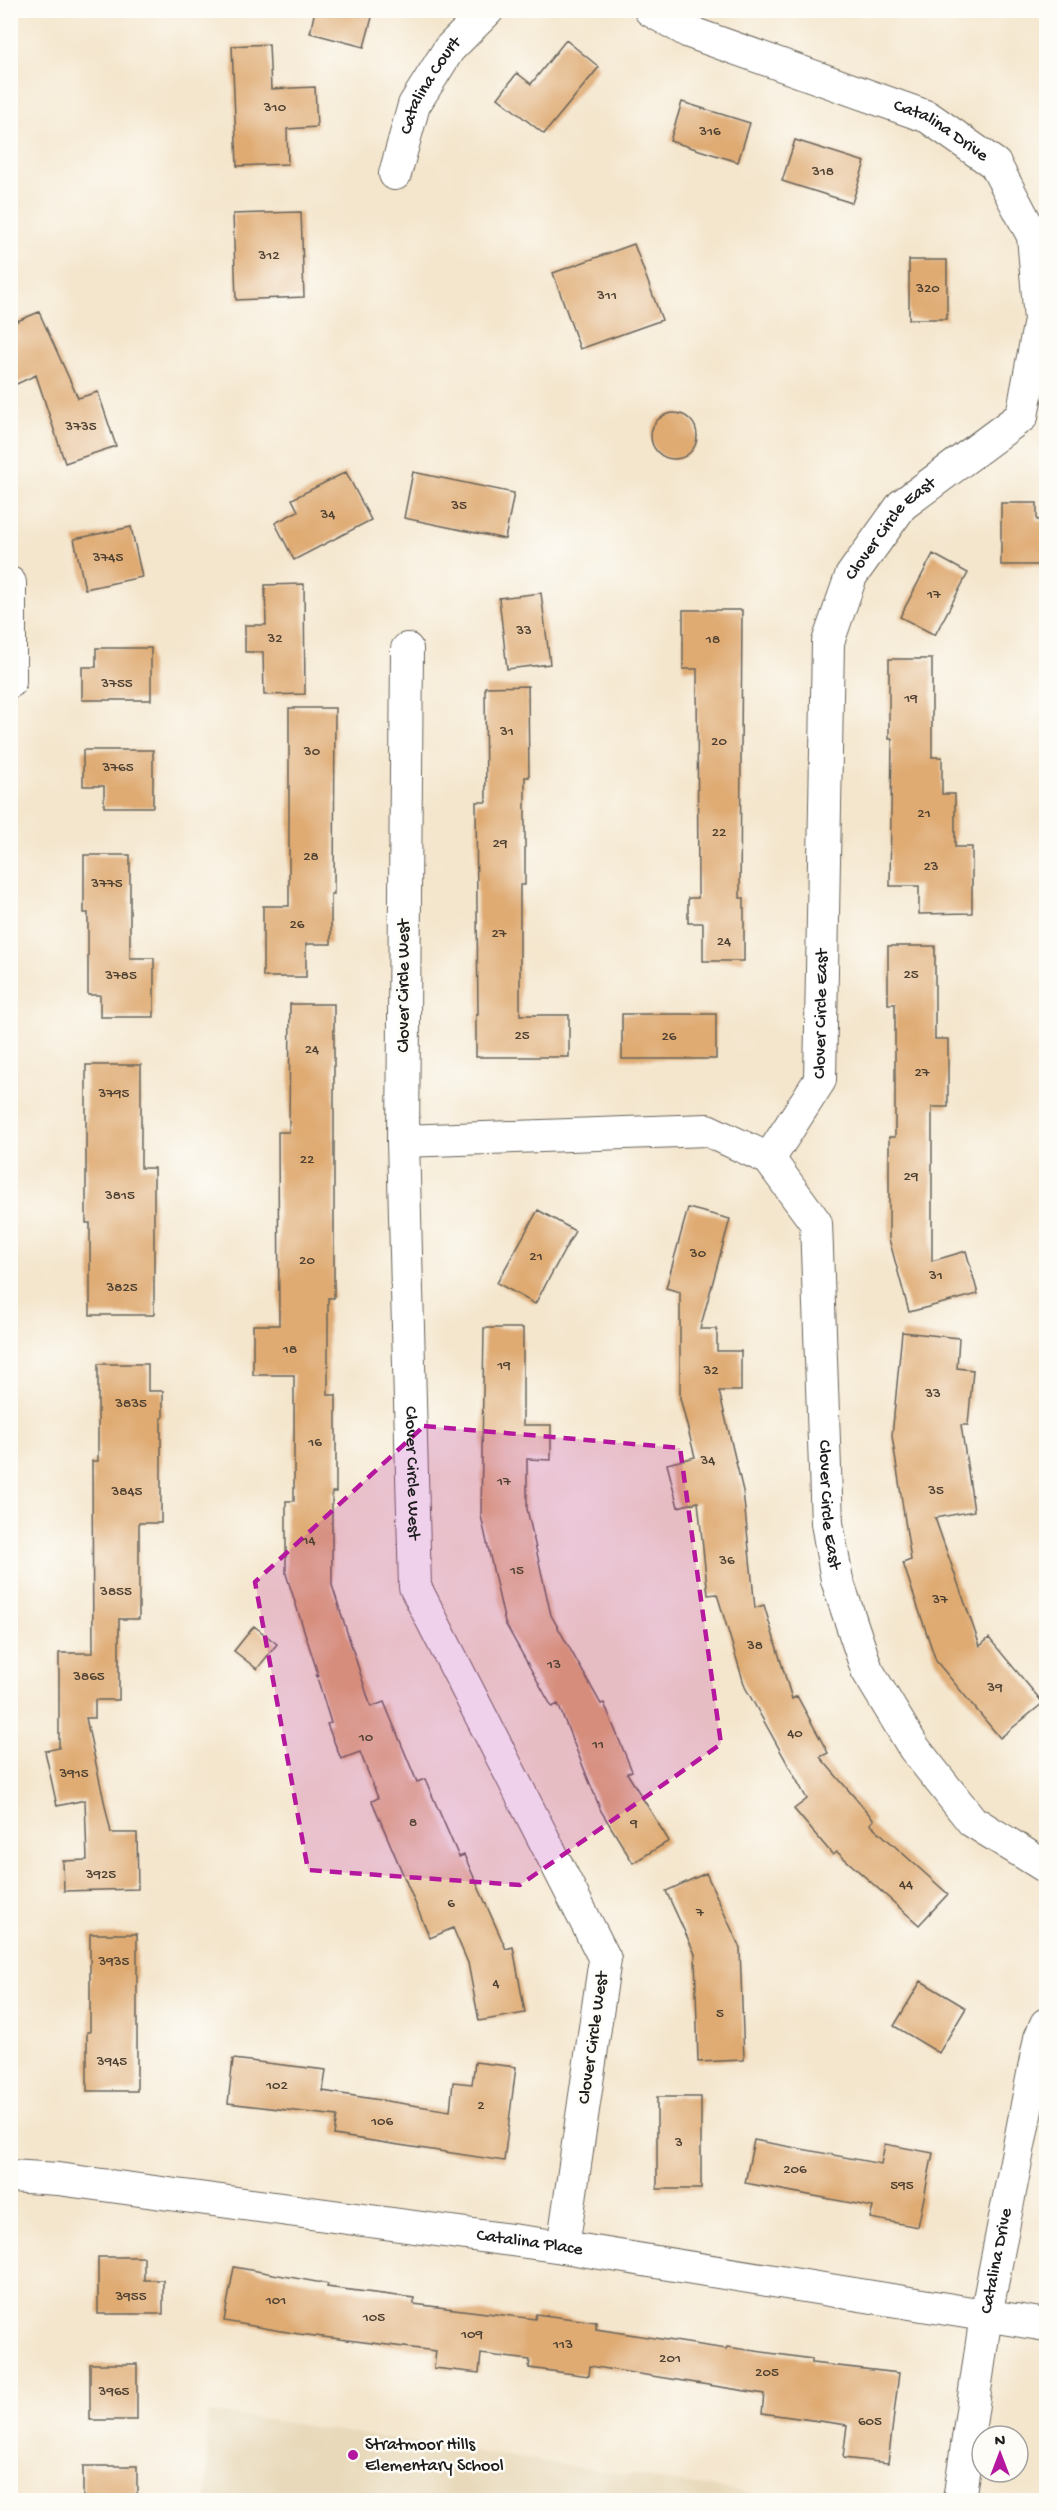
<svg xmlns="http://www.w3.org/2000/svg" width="1057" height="2511" viewBox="0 0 1057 2511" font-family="'Gochi Hand',sans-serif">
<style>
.built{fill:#e8d9ba}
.building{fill:#dfab73}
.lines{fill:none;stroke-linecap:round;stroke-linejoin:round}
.minor-casing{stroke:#68635a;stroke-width:34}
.minor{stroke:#fff;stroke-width:32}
.marked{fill:#b5179e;fill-opacity:0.2;stroke:#b5179e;stroke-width:4.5;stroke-dasharray:12 8;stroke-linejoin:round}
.poi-dot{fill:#b5179e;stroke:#fdfcf7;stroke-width:2}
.labels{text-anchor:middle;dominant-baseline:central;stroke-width:5;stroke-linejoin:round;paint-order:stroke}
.number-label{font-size:15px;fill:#4d4032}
.street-label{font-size:18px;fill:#1c1c1c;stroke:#fdfcf7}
.poi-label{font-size:18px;fill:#1c1c1c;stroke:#fdfcf7;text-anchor:start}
</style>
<rect width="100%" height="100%" fill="#fdfcf7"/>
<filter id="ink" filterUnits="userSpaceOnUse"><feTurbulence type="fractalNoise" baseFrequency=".0167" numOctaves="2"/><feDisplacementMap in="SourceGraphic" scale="12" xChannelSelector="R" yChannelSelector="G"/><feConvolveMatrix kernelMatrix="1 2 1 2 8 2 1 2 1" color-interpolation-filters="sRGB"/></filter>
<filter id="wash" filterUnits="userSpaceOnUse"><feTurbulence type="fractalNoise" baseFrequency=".008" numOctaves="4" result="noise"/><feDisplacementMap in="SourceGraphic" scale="24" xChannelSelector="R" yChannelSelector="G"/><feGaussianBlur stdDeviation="1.35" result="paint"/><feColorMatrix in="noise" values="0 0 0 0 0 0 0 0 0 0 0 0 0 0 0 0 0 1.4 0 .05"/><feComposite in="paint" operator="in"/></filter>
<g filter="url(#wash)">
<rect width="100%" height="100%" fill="#f4e6cd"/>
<!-- built -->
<path class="built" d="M207,2413H222L775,2497L774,2500H207Z"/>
<g id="blocks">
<!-- building -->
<path class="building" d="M315,10H374L364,47L310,33Z
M566,40L599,67L544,134L498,98L517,73L531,84Z
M269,44L271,89L315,87L317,127L287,129L288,164L237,166L232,46Z
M682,102L750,123L738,162L670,141Z
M795,140L865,162L852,203L782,181Z
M301,212L304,297L236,300L233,214Z
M634,244L662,320L580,349L553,273Z
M909,260H947V319H909Z
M39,312L78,398L98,392L116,446L65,463L36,375L10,387V324Z
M651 436a23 23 0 1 1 46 0a23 23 0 1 1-46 0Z
M346,472L371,520L294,560L275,523L298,511L292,499Z
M413,472L514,493L505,539L404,518Z
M1001,503H1037V520H1047V565H1001Z
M131,527L142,577L85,589L74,539Z
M933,554L968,573L935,635L900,617Z
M304,584L305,694L264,695L263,652H245V625H266L265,585Z
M541,593L550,664L507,669L499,598Z
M683,610H742L740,898H744V961H703V923H688V898H698L697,669H683Z
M96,648H151V700H82V667H96Z
M889,659H932V757H942V794H955V847H972V913L919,914V886H890L892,739H889Z
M528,686L529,777H525V885H520V1015H569V1057H476V1015H478L476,802H486L485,687Z
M289,708H335L334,894H331V944H306V977H263V906H289Z
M83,750H153V807H104V786H83Z
M84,855H130V958H154V1017H100V995H88V913H84Z
M888,946H935V1039H948V1107H932V1261L966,1251L978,1294L909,1312L889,1239V1137H895V1004H888Z
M290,1004H334V1298H328V1395H336V1492H332V1585L371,1707L384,1702L417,1782L425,1779L459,1857L464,1855L506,1949L513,1947L525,2013L479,2021L468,1963L453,1928L430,1938L372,1801L378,1798L360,1752L341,1759L327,1724L331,1723L316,1674L319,1677L286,1574V1501H294V1375H253V1325H279L278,1132H289Z
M622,1014H716V1059H622Z
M86,1065H141V1168H154V1315H90V1223H86Z
M688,1208L730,1219L700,1329H717V1351H741V1391H719L743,1491L755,1608L764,1605L792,1699L797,1696L828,1753L820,1757L874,1820L870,1824L948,1894L919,1925L837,1852L833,1855L794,1809L807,1799L745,1687L717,1594L708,1595L698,1502L678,1507L667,1464L695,1457L680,1398V1292L666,1288Z
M538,1210L575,1231L535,1304L497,1283Z
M484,1328H523V1425H551V1460L527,1459V1509L551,1615L601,1704L604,1703L632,1771L627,1773L669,1841L633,1863L601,1811L558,1704L552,1707L505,1623L481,1516Z
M902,1332L959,1338L957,1368L973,1370L968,1425H961L974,1511L935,1518L980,1646L989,1638L1043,1703L1000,1738L936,1661L903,1563L911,1560L892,1436Z
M98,1364H148V1391H163V1418H161V1523H139V1619H119V1700H95V1718H86L111,1833H137L138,1889L64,1891L63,1861L87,1860L85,1800L57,1806L45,1751L59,1748V1653H93L92,1461H98Z
M254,1626L277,1644L257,1669L234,1651Z
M706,1873L740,1948L744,2060L698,2062L695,1954L666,1891Z
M90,1934H137V2091H87V2032H90Z
M921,1981L966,2008L939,2053L894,2026Z
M233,2059L326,2070L323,2091L450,2111L453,2082L472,2084L475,2062L516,2067L504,2161L334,2135L337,2116L228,2103Z
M657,2097H701V2189H657Z
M754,2140L881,2164L885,2144L933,2153L918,2227L870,2218L873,2207L745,2183Z
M98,2257H144V2280H163V2314H98Z
M234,2267L328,2284L327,2287L414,2298V2304L535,2319L536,2314L596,2322V2329L726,2349L727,2347L812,2359V2363L899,2373L888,2463L843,2458L847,2425L762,2413L764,2394L590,2366L589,2376L529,2368L530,2360L481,2354L479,2373L434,2368L436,2351L299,2334L224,2321Z
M90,2364H137V2420H90Z
M83,2466H137V2500H83Z"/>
</g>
</g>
<g filter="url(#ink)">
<use href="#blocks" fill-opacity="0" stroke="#68635a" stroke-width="1.5"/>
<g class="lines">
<!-- minor casing -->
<g class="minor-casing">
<g id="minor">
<path id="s1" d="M650,10L689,32L928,117L995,164L1033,236L1040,320L1022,416"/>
<path id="s2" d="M395,174L414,105L449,49L488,10"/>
<path d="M10,583V682"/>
<path id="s3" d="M407,649L403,1141L415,1587L605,1959L563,2247"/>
<path id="s4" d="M403,1141L707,1130L769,1159L816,1223L827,1523L837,1580L867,1670L914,1748L972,1821L1046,1867"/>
<path id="s5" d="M769,1159L820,1080L828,642L851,576L902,505L1022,416"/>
<path id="s6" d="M10,2176L58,2179L563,2247L1046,2325"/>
<path id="s7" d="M959,2500L986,2315L1040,2038L1046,2024"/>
</g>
</g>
<!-- minor -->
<use href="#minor" class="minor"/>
</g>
</g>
<!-- marked area -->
<path class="marked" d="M424,1426L680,1448L721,1744L520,1885L308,1870L255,1582Z"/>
<!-- markers -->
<circle class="poi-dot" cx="353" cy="2455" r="6"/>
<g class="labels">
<!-- number labels -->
<g class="number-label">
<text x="275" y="108">310</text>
<text x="710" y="132">316</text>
<text x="823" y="172">318</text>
<text x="269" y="256">312</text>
<text x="928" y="289">320</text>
<text x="607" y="296">311</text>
<text x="81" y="427">3735</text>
<text x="459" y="506">35</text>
<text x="328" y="515">34</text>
<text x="108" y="558">3745</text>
<text x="934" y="595">17</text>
<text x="524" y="631">33</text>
<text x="275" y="639">32</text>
<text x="713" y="640">18</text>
<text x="117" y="684">3755</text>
<text x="911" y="699">19</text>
<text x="507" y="732">31</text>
<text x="719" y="742">20</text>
<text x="312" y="752">30</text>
<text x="118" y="768">3765</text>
<text x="924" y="814">21</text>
<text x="719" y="833">22</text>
<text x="500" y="844">29</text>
<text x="311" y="857">28</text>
<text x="931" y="867">23</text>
<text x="107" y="884">3775</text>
<text x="297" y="925">26</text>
<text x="499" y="934">27</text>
<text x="724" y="942">24</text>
<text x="911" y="975">25</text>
<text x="121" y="976">3785</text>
<text x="522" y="1036">25</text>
<text x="669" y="1037">26</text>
<text x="312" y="1050">24</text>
<text x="922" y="1073">27</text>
<text x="114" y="1094">3795</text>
<text x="307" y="1160">22</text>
<text x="911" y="1177">29</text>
<text x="120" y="1196">3815</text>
<text x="698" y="1254">30</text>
<text x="536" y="1257">21</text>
<text x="307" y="1261">20</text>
<text x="936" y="1276">31</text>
<text x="122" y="1288">3825</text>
<text x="290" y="1350">18</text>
<text x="504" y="1366">19</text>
<text x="711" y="1371">32</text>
<text x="933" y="1394">33</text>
<text x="131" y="1404">3835</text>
<text x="315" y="1443">16</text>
<text x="708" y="1461">34</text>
<text x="504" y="1482">17</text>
<text x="936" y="1491">35</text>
<text x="127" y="1492">3845</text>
<text x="309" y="1541">14</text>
<text x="727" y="1561">36</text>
<text x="517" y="1571">15</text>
<text x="116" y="1592">3855</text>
<text x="940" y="1600">37</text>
<text x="755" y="1646">38</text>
<text x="554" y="1665">13</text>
<text x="89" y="1677">3865</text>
<text x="995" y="1688">39</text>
<text x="795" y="1734">40</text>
<text x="366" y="1738">10</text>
<text x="598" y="1745">11</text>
<text x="74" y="1774">3915</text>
<text x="413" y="1823">8</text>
<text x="634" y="1824">9</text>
<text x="101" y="1875">3925</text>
<text x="906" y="1885">44</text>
<text x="451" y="1904">6</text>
<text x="700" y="1913">7</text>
<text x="114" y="1962">3935</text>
<text x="496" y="1984">4</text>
<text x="720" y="2014">5</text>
<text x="112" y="2062">3945</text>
<text x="277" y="2086">102</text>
<text x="481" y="2106">2</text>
<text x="382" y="2122">106</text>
<text x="679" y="2143">3</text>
<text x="795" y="2170">206</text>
<text x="902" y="2186">595</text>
<text x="131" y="2297">3955</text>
<text x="276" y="2301">101</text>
<text x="374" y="2318">105</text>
<text x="472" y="2335">109</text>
<text x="563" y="2345">113</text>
<text x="670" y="2359">201</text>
<text x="767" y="2373">205</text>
<text x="114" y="2392">3965</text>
<text x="870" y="2422">605</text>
</g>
<!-- street labels -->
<g class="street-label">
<text stroke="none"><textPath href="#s2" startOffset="96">Catalina Court</textPath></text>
<text stroke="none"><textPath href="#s1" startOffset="316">Catalina Drive</textPath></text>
<text stroke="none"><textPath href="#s5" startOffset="664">Clover Circle East</textPath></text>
<text transform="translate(404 986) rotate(-90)">Clover Circle West</text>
<text stroke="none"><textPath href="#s5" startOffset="160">Clover Circle East</textPath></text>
<text stroke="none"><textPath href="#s3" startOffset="824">Clover Circle West</textPath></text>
<text stroke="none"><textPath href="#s4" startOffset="734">Clover Circle East</textPath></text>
<text transform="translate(594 2038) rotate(-82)">Clover Circle West</text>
<text stroke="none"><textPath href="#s6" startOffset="524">Catalina Place</textPath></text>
<text stroke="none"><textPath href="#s7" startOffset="242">Catalina Drive</textPath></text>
</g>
<!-- poi labels -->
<g class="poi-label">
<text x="365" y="2445">Stratmoor Hills<tspan x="365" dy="21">Elementary School</tspan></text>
</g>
</g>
<!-- margin -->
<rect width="1057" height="2511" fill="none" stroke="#fdfcf7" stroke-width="36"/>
<!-- north arrow -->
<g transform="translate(1000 2454)"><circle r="28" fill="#fdfcf7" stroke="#a3a29f" stroke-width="1.5"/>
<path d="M0-4.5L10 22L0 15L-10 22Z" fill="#b5179e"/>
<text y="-9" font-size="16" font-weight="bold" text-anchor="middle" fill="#1c1c1c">N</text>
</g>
</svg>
